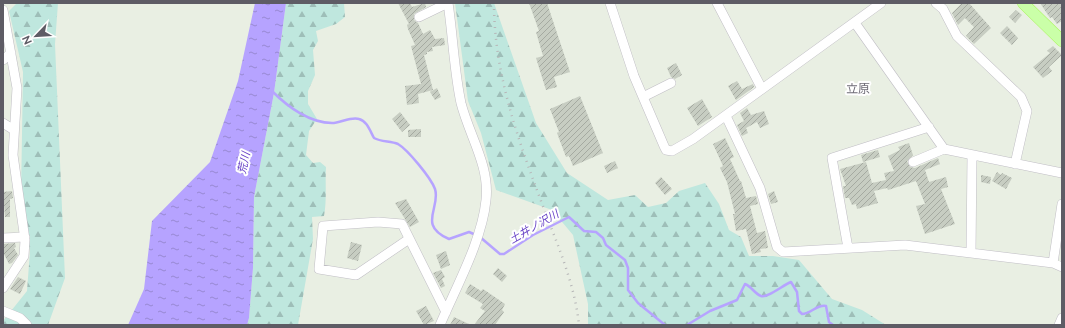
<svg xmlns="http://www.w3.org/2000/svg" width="1065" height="328" viewBox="0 0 1065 328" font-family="Raleway,'Noto Sans JP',sans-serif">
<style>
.forest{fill:url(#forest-firs)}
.water{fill:url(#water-ripples)}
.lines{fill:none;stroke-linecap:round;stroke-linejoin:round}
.stream{stroke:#b6a3ff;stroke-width:2.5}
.building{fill:url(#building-hatch)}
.minor-casing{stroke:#c0bec5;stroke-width:10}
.major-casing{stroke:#a7f556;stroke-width:12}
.minor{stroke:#fff;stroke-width:9}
.major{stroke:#caffa8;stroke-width:11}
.rail{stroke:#b7b7b8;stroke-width:2.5;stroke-dasharray:1 5;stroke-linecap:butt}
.labels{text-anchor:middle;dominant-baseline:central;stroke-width:4;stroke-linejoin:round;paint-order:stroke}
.water-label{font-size:11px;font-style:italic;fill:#6742c6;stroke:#fff}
.quarter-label{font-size:12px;fill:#6f6c77;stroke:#fff}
</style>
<defs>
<pattern id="forest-firs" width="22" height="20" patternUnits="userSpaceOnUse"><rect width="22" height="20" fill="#bfe7de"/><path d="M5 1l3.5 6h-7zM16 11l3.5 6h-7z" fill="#9ebeb8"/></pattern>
<pattern id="water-ripples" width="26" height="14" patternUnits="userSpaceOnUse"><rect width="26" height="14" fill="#b6a3ff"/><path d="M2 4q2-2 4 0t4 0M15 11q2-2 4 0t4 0" fill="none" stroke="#9788d2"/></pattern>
<pattern id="building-hatch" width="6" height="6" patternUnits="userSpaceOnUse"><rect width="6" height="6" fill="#c7cdc2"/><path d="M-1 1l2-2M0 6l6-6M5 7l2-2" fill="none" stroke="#a5aaa1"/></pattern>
</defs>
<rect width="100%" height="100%" fill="#e9efe3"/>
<!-- forest -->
<path class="forest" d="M17,3H58L55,44L65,278L48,325H3V321L27,291L30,251L21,195L23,72L9,11Z
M286,3H344L345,17L336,24L316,31L318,41L313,50L315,75L308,91V104L317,119L309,131L306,155L313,163L320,162L326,167C325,184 327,200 324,216L312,217L313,239L298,325H247L249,318L253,268L254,197L274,93Z
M455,3H494L536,123L567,173L608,200L635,195L648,207L666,203L679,191L705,183L719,204L729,230L741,237L749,256H773L799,260L832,299L862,310L886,325H588V304L573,235L552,210L496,190L481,133L468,101Z"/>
<!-- water -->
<path class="water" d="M255,3H286L274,93L254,197L253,268L249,318L247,325H128L144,289L152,221L210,162L238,81Z"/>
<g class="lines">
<!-- stream -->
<path class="stream" d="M273,92C288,107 310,123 332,123C340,123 352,116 359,119C367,121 370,131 374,138C381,142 390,141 398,144C408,150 431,178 435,189C441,208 417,225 449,239L469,232L476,235
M480,237L500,254H504L533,235L569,217L584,231L596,232L603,238L606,245L625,260L628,268V290L638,303L665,325
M687,325L710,311L737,300L745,284C751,286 755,294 761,296C768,298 783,285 791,282L797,292L799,311L802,314C811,314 817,304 826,306L829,322L833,325"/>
</g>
<!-- building -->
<path class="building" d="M398,3H410L412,7L425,3L426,7L414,14V20L418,23L423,34L430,30L435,39L444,38L445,45L432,47L433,51L427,52V54L424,55L433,90L418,94L419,103L407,105L405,86L421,84L411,46L415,45L408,29L407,25L409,24Z
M529,3H547L570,72L554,77L557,87L546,90L536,58L543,56L536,32L539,31Z
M962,3H969L991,28L974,44L966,36L974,27L965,18L958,25L952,13Z
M1040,3H1062V21L1057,24L1052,17L1050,18Z
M1016,10L1022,15L1015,23L1009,17Z
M1007,26L1018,38L1012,45L1000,33Z
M1053,46L1062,55L1049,67L1052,71L1043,78L1033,67L1050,53L1047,51Z
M676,63L682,75L675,79L671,77L667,68Z
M737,81L742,89L753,84L754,87L736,100L728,86Z
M437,88L441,97L435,100L430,92Z
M580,96L603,153L573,166L569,156L566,157L557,133L559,132L550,109Z
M702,99L712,117L698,126L687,108Z
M747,108L751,115L764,111L769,124L760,128L757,122L746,128L748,133L742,136L737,125L744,121L740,113Z
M400,112L410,125L402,132L392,119Z
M421,129V137H408V130Z
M725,138L734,157L730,159L740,181H741L746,198L756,196L758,204L750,206L757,233L765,231L768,248L760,249L761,252L752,254L746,229L736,231L733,214H735L727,182L720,168L723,166L713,144Z
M909,143L913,155L907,161L910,167L915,168L938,158L940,164L925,170L929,182L946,177L948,187L941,189L955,224L925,234L916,206L925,204L916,181L888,190L887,188L874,191L878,203L857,209L856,204L852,205L849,198H845L843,186H846L840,169L866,162L872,183L886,180L884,173L894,171L888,156L900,150L898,147Z
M878,150L880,157L863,162L861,155Z
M615,161L618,168L607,173L604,166Z
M997,172L1001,175L1002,173L1012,178L1006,189L992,181Z
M981,175L991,177L990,184L981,182Z
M661,177L672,189L665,195L655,183Z
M12,191L13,198L10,199V217H5L3,192Z
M774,191L778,202L771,204L768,194Z
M406,199L419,222L410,227L395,203Z
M351,242L362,245L358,261L347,258Z
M15,243L16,247L14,248L18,255L12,263L9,264L3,252V244Z
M446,251L450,265L441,269L436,255Z
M498,268L507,276L502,282L493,274Z
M441,270L445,277L442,279L445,286L441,288L433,273Z
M18,277L26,281L20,294L10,289Z
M470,284L481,291L483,289L505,304L502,310L504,312L495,325H474L485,311L480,308L483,304L465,293Z
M426,306L434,321L424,325L416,311Z
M454,317L471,325H450Z"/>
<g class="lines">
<!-- minor casing -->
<g class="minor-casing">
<path id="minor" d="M610,3L634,76L664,146L666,150L672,151L693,139L881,3
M717,3L762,89
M936,3L943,9L957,36L1021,97L1027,111L1015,164
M3,10L17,88L13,155L25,240L24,256L3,288
M419,17L448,3
M855,23L944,149L1062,173
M3,60L11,53
M643,97L671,83
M726,116L760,188L777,247L783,252L905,245L1053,263L1062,267
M3,123L14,130
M913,162L944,149
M3,238L25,237
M409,239L356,275L319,269L323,226L378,222L402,224L446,312
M848,248L832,158L929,127
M971,253L972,155
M1053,263L1062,204
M3,311L20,318L27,325
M440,325C456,287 482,241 486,200C490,166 469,135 461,103C454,71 453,36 448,3
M1059,325L1062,318"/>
</g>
<!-- major casing -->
<g class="major-casing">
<path id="major" d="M1023,3L1062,41"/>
</g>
<!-- minor -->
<use href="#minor" class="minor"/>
<!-- major -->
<use href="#major" class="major"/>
<!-- rail -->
<path class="rail" d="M494,3C494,75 519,142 544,209C558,246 575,285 579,325"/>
</g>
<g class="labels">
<!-- water labels -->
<g class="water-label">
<text transform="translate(244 163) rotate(-78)">荒川</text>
<text transform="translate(534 227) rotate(-30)">土井ノ沢川</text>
</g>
<!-- quarter labels -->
<g class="quarter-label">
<text x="858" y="89">立原</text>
</g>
</g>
<!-- border -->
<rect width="1065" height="328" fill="none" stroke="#5e5c65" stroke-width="8"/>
<!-- north arrow -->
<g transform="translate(36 36) rotate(245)" stroke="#ffffff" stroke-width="3" paint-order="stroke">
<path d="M0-3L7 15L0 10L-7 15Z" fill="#5e5c65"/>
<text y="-6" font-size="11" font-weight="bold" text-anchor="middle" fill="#5e5c65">N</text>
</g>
</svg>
